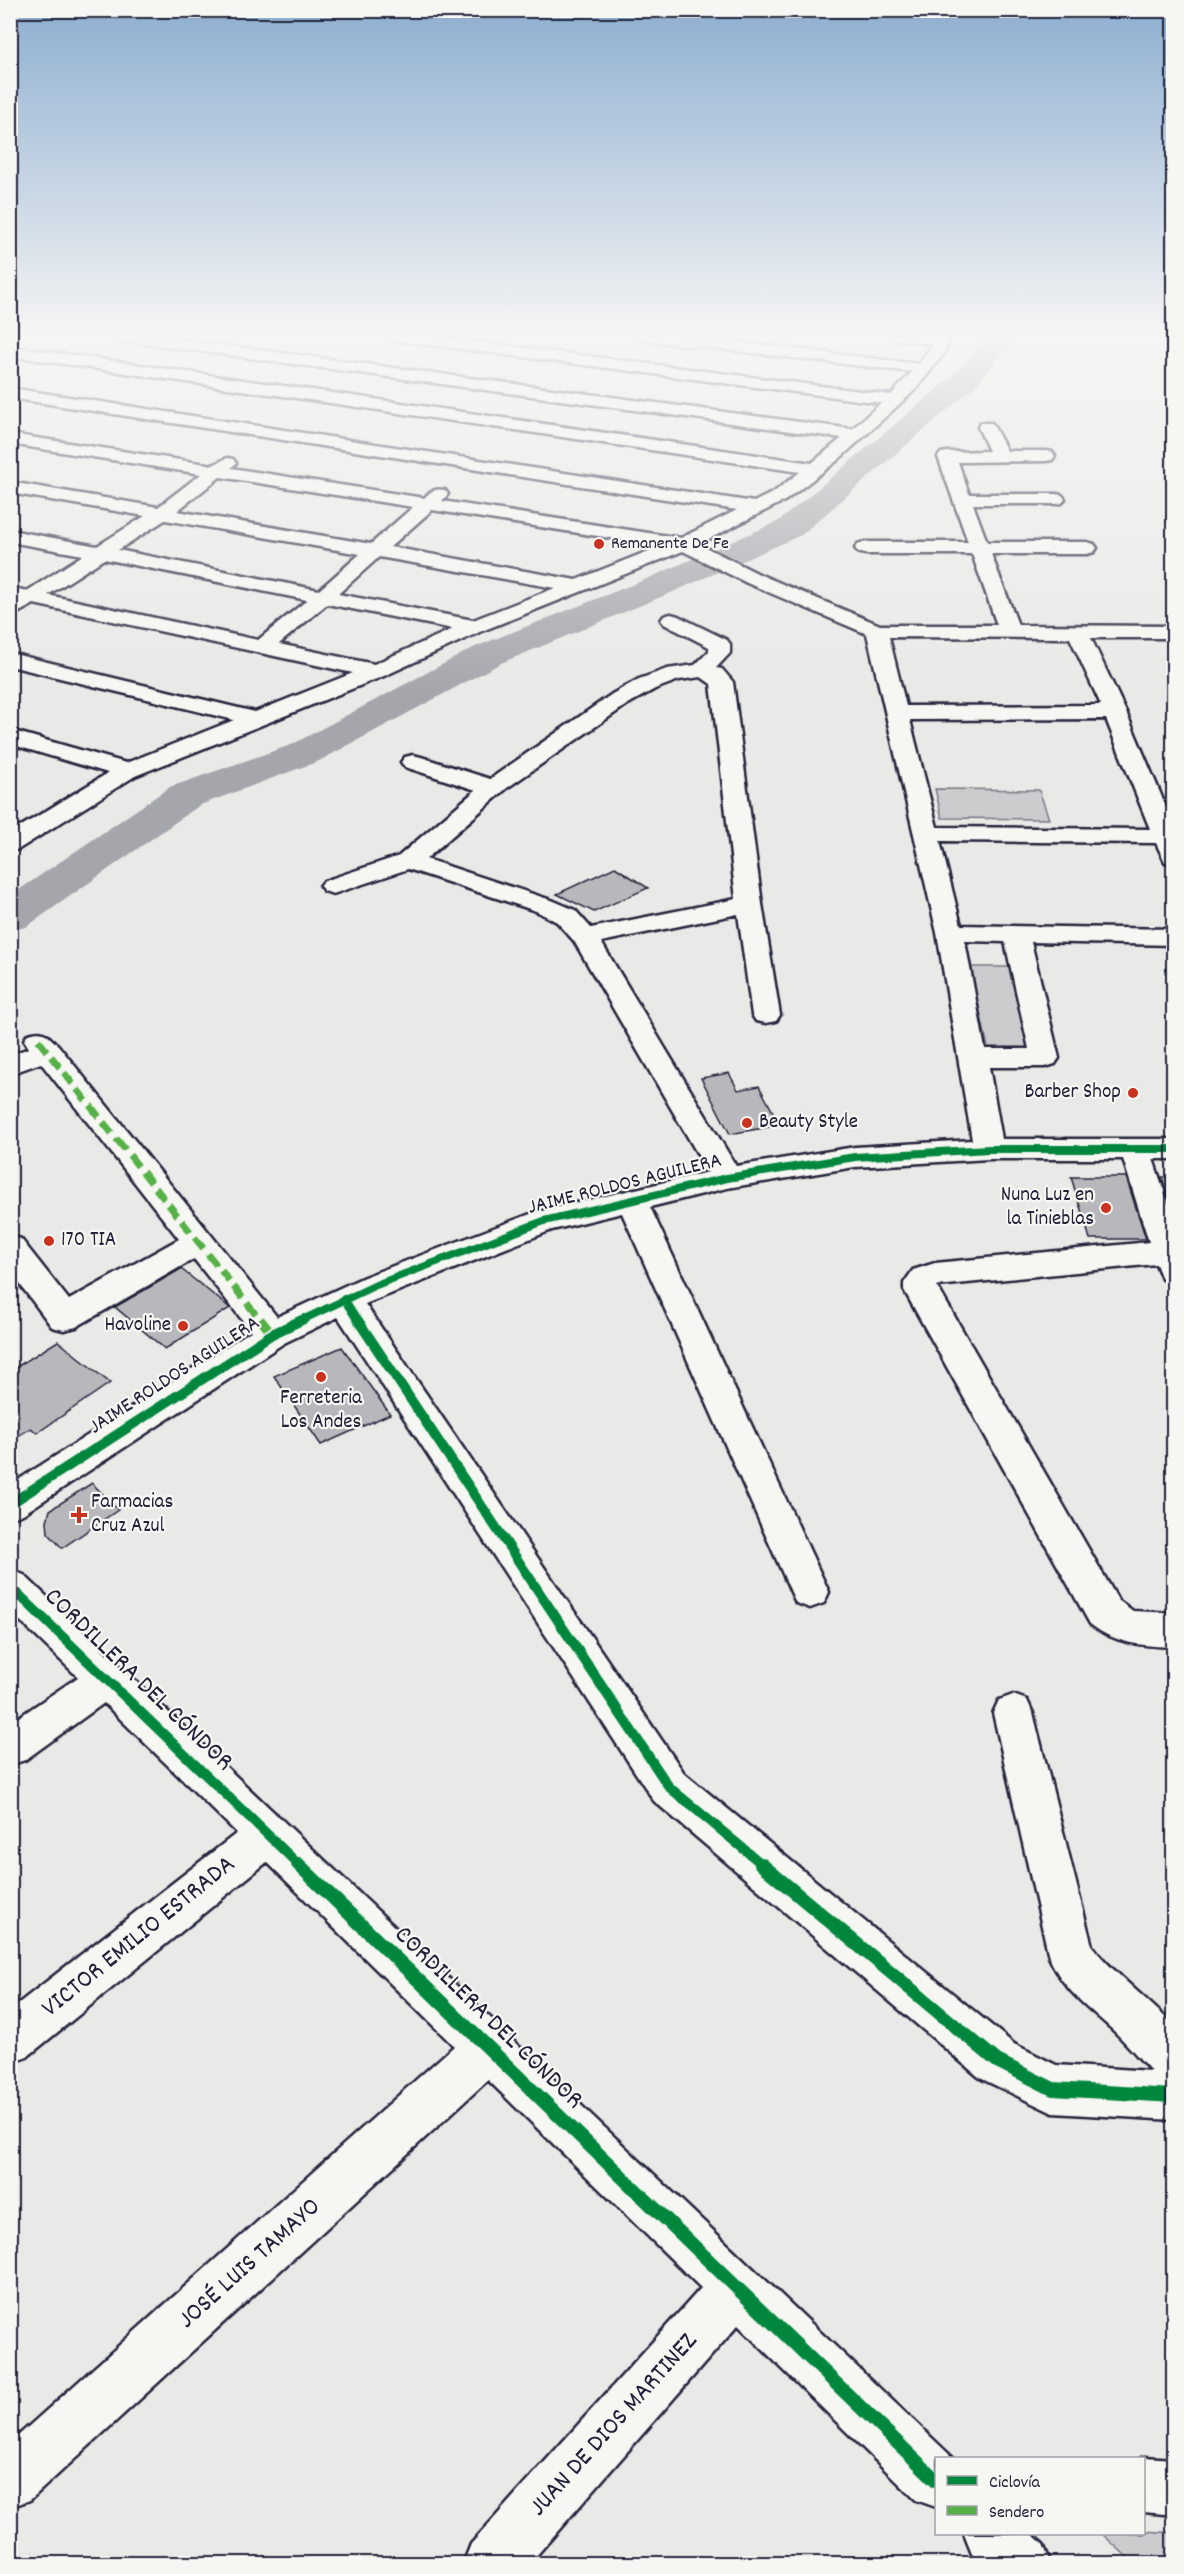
<svg xmlns="http://www.w3.org/2000/svg" width="1184" height="2574" viewBox="0 0 1184 2574" font-family="Dekko,sans-serif">
<style>
.green{fill:#ccccce;stroke:#777784;stroke-width:1.5}
.lines{fill:none;stroke-linecap:round;stroke-linejoin:round}
.river{fill:#a5a5ac;fill-rule:evenodd}
.building{fill:#b8b8bc;stroke:#22223b;stroke-width:1.5}
.minor-casing{stroke:#22223b;stroke-width:5}
.minor{fill:#f6f6f2;fill-rule:evenodd}
.quiet-far1{stroke:#55b146;stroke-width:7;stroke-dasharray:14 7;stroke-linecap:butt}
.quiet{stroke:#55b146;stroke-width:9;stroke-dasharray:17 9;stroke-linecap:butt}
.cycleway-far2-casing{stroke:#f6f6f2;stroke-width:11}
.cycleway-far1-casing{stroke:#f6f6f2;stroke-width:14}
.cycleway-casing{stroke:#f6f6f2;stroke-width:17}
.cycleway-far2{stroke:#00873e;stroke-width:8}
.cycleway-far1{stroke:#00873e;stroke-width:10}
.cycleway{stroke:#00873e;stroke-width:14}
.poi-dot{fill:#c8321e;stroke:#f6f6f2;stroke-width:2}
.labels{text-anchor:middle;dominant-baseline:central;stroke-width:4.5;stroke-linejoin:round;paint-order:stroke}
.far-poi-label{font-size:18px;fill:#22223b;stroke:#f6f6f2;text-anchor:start}
.poi-label{font-size:21px;fill:#22223b;stroke:#f6f6f2;text-anchor:end}
.street-label{font-size:21px;fill:#22223b;stroke:#f6f6f2}
.near-street-label{font-size:26px;fill:#22223b;stroke:#f6f6f2}
</style>
<rect width="100%" height="100%" fill="#e9e9e7"/>
<filter id="ink" filterUnits="userSpaceOnUse"><feTurbulence type="fractalNoise" baseFrequency=".0167" numOctaves="2"/><feDisplacementMap in="SourceGraphic" scale="12" xChannelSelector="R" yChannelSelector="G"/><feConvolveMatrix kernelMatrix="1 2 1 2 8 2 1 2 1" color-interpolation-filters="sRGB"/></filter>
<g filter="url(#ink)">
<!-- green -->
<path class="green" d="M935,789L1039,790L1049,819L942,818Z
M970,967H1012L1036,1056H990Z
M1144,2531L1173,2533V2563H1134L1102,2534H1144Z"/>
<g class="lines">
<!-- river -->
<path class="river" d="M989,335H1015L1016,338L973,388L801,535L673,592L501,663L319,761L200,805L26,927L10,930V896L170,787L291,745L475,647L649,578L779,521L953,376Z"/>
</g>
<!-- building -->
<path class="building" d="M615,867L648,888L594,912L557,894Z
M729,1073L738,1090L759,1086L780,1125L730,1134L701,1078Z
M1071,1177H1126L1146,1239H1090Z
M1162,1177H1173V1212Z
M181,1269L230,1308L165,1349L115,1307Z
M58,1341L110,1383L37,1433L31,1428L10,1441V1371Z
M342,1347L390,1414L321,1445L274,1376Z
M92,1483L118,1510L62,1548L48,1533L47,1521L50,1510Z"/>
<g class="lines">
<!-- minor casing -->
<g class="minor-casing">
<path id="minor" d="M108,335H147L852,429L881,403L390,340L382,335H423L891,395L912,372L644,340L636,335H679L919,364L933,344L898,340L893,338L891,335H951L944,353L916,389L838,460L786,500L699,544L761,575L880,625H997L972,554H865L858,552L855,548L858,544L865,542H968L938,457L941,453L947,452L989,451L978,427L980,423H992L1007,451H1046L1052,452L1055,456L1052,460L1046,461L958,462L969,494H1056L1062,495L1065,499L1062,503L1056,504H973L987,542H1087L1094,544L1097,548L1094,552L1087,554H991L1018,625L1174,626V638H1091L1126,712L1174,826V864L1165,862L1156,843L940,841L961,925L1174,929V945L1031,942L1059,1058L1055,1064L1045,1067H989L1002,1139H1174V1159H1153L1174,1220V1282L1162,1279L1156,1264L937,1286L1118,1600L1133,1611L1174,1613V1647C1143,1646 1115,1644 1090,1624L904,1290V1283L913,1270L935,1263L1149,1242L1123,1159H989L855,1167L727,1188L650,1207L829,1592L824,1603L810,1608L796,1603L791,1592L622,1213L552,1230L365,1304L684,1773L1014,2044L1056,2065L1151,2071C1139,2058 1128,2045 1116,2033C1089,2007 1065,1993 1049,1957L993,1713L999,1700L1013,1695L1027,1700L1033,1713L1092,1946C1116,1976 1147,1998 1174,2026V2120L1053,2113L980,2078L654,1801L338,1317L284,1343L23,1514L10,1519V1485L251,1331L194,1259L76,1327L64,1330L52,1327L10,1271V1236L21,1239L69,1300L179,1239L41,1063L10,1074V1055L29,1048L24,1040L28,1034C46,1029 46,1035 58,1045L277,1317L364,1277L533,1213L708,1172L574,941L557,922L536,911L408,869L333,894L324,891L320,886L324,881L399,856L476,790L405,767L401,762L405,757L413,755L421,757L490,779L612,694L639,679L667,669L695,665L709,651V647L664,624L661,620L664,616L671,614L678,616L727,640L730,644V653L716,668L722,669L733,682L762,904L780,1015L776,1021L766,1023L756,1021L752,1015L738,914L601,942L736,1166L855,1147L972,1140L937,933L867,634L747,583L683,551L482,631L384,676L135,776L19,849L10,851V833L108,773L10,744V730L126,763L234,720L10,666V653L255,712L353,673L34,604L10,617V602L13,600L10,599L11,591L18,589L27,591L83,555L10,542V530L97,546L145,516L10,493V482L158,507L201,474L10,444V434L213,465L227,458L233,459L236,463L231,468L424,498C431,491 435,488 445,490L448,494L442,501L681,538L737,510L10,398V388L754,502L774,492L800,472L10,356V346L812,463L842,438L116,340ZM220,477L413,507L371,544L177,511ZM432,510L661,546L576,580L390,547ZM165,520L360,554L319,590L118,550ZM379,557L555,588L473,620L338,594ZM104,559L307,600L258,640L48,595ZM327,604L453,629L374,664L279,644ZM889,637L1070,638L1101,705L906,706ZM701,677L711,684L736,899L591,928L575,910L554,901L426,859L507,788L628,704L655,689L679,680ZM1106,719L1150,829L937,827L910,720ZM965,941L1005,942L1029,1049H985Z
M10,1570L24,1575L501,2028L506,2030L507,2035L953,2458H936V2507L916,2500L738,2325L529,2564H463L471,2544L701,2288L488,2080L30,2500L10,2507V2443L454,2046L267,1862L27,2057L10,2063V2010L237,1833L104,1703L25,1760L10,1765V1723L78,1677L10,1611Z
M1144,2457L1174,2459V2515L1144,2512V2458H1141Z
M964,2534H1032L1043,2544L1051,2564H982L972,2554Z"/>
</g>
<!-- minor -->
<use href="#minor" class="minor"/>
<!-- quiet-far1 -->
<path class="quiet-far1" d="M38,1040L261,1321"/>
<!-- quiet -->
<path class="quiet" d="M260,1319L272,1334"/>
<!-- cycleway-far2 casing -->
<g class="cycleway-far2-casing">
<path id="cycleway-far2" d="M344,1299L358,1321
M300,1321L376,1285L544,1221L727,1178L855,1157L989,1149H1174"/>
</g>
<!-- cycleway-far1 casing -->
<g class="cycleway-far1-casing">
<path id="cycleway-far1" d="M357,1319L669,1787L763,1865
M10,1504L272,1334L304,1319
M10,1586L299,1865"/>
</g>
<!-- cycleway casing -->
<g class="cycleway-casing">
<path id="cycleway" d="M298,1864L936,2480
M761,1864L997,2061L1053,2089L1174,2096"/>
</g>
<!-- cycleway-far2 -->
<use href="#cycleway-far2" class="cycleway-far2"/>
<!-- cycleway-far1 -->
<use href="#cycleway-far1" class="cycleway-far1"/>
<!-- cycleway -->
<use href="#cycleway" class="cycleway"/>
</g>
</g>
<!-- sky -->
<linearGradient id="sky" x2="0" y2="1"><stop stop-color="#8daed0"/><stop offset="0.48" stop-color="#f5f5f4"/><stop offset="1" stop-color="#f5f5f4" stop-opacity="0"/></linearGradient>
<rect width="1184" height="695" fill="url(#sky)"/>
<!-- markers -->
<g class="poi-dot">
<circle cx="599" cy="544" r="6"/>
<circle cx="1133" cy="1093" r="6"/>
<circle cx="747" cy="1123" r="6"/>
<circle cx="1106" cy="1208" r="6"/>
<circle cx="49" cy="1241" r="6"/>
<circle cx="183" cy="1326" r="6"/>
<circle cx="321" cy="1377" r="6"/>
<path d="M76 1506h6v6h6v6h-6v6h-6v-6h-6v-6h6z"/>
</g>
<g class="labels">
<!-- far-poi labels -->
<g class="far-poi-label">
<text x="611" y="544">Remanente De Fe</text>
</g>
<!-- poi labels -->
<g class="poi-label">
<text x="1121" y="1093">Barber Shop</text>
<text x="759" y="1123" text-anchor="start">Beauty Style</text>
<text x="1094" y="1196">Nuna Luz en<tspan x="1094" dy="24">la Tinieblas</tspan></text>
<text x="61" y="1241" text-anchor="start">170 TIA</text>
<text x="171" y="1326">Havoline</text>
<text x="321" y="1399" text-anchor="middle">Ferreteria<tspan x="321" dy="24">Los Andes</tspan></text>
<text x="91" y="1503" text-anchor="start">Farmacias<tspan x="91" dy="24">Cruz Azul</tspan></text>
</g>
<!-- street labels -->
<g class="street-label">
<text transform="translate(625 1185) rotate(-14)">JAIME ROLDOS AGUILERA</text>
<text transform="translate(175 1376) rotate(-33)">JAIME ROLDOS AGUILERA</text>
</g>
<!-- near-street labels -->
<g class="near-street-label">
<text transform="translate(138 1680) rotate(44)">CORDILLERA DEL CÓNDOR</text>
<text transform="translate(139 1937) rotate(-39)">VICTOR EMILIO ESTRADA</text>
<text transform="translate(488 2018) rotate(44)">CORDILLERA DEL CÓNDOR</text>
<text transform="translate(250 2264) rotate(-42)">JOSÉ LUIS TAMAYO</text>
<text transform="translate(614 2425) rotate(-48)">JUAN DE DIOS MARTINEZ</text>
</g>
</g>
<!-- margin -->
<rect width="1184" height="2574" fill="none" stroke="#f6f6f2" stroke-width="36"/>
<rect x="18" y="18" width="1148" height="2538" fill="none" stroke="#22223b" stroke-width="2" filter="url(#ink)"/>
<!-- legend -->
<rect x="935" y="2457" width="210" height="78" fill="#f6f6f2" stroke="#a1a1a9" stroke-width="1.5"/>
<rect x="947" y="2476" width="30" height="9" fill="#00873e" stroke="#a1a1a9" stroke-width="1.5"/>
<text x="989" y="2487" font-size="18" fill="#22223b">Ciclovía</text>
<rect x="947" y="2506" width="30" height="9" fill="#55b146" stroke="#a1a1a9" stroke-width="1.5"/>
<text x="989" y="2517" font-size="18" fill="#22223b">Sendero</text>
</svg>
